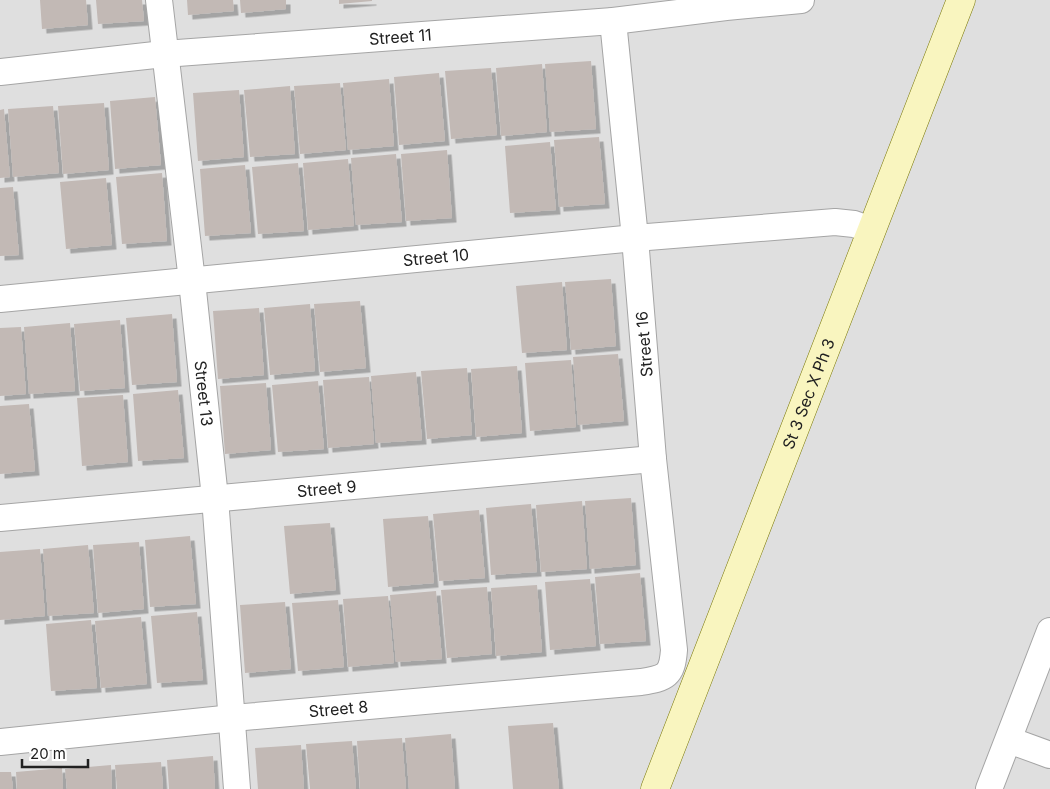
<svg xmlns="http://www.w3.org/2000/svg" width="1050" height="789" viewBox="0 0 1050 789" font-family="Inter,sans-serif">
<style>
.residential{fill:#dfdfdf}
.building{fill:#c2b9b5;filter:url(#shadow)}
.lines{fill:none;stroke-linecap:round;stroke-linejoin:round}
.street-casing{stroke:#a5a5a5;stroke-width:28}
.secondary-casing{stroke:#7a7807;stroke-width:29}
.street{stroke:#fff;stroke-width:26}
.secondary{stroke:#f9f5bf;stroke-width:28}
.labels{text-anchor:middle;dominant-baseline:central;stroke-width:4.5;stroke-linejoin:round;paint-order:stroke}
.street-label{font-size:16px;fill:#212121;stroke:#fff}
</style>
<defs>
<filter id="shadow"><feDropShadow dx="4.5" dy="4.5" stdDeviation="0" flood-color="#0004"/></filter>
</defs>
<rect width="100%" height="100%" fill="#f1ede9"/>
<!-- residential -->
<path class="residential" d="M0,0H1050V789H0Z"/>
<!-- building -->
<path class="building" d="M40,0H86L88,25L42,29Z
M96,0H142L144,21L98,24Z
M187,0H233L234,11L188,15Z
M240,0H286V9L241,13Z
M339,0H372V1L339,4Z
M591,61L596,129L550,132L545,64Z
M542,64L547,132L501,136L496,68Z
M491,68L497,135L451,139L445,71Z
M439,73L445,141L399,145L394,77Z
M389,79L394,146L348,150L343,83Z
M340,83L346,150L300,154L294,86Z
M290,86L295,154L250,157L244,90Z
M239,90L244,157L198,161L193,93Z
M155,97L161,165L115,169L110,101Z
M104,103L109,170L63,174L58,106Z
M53,106L59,173L13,177L8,109Z
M4,109L10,177L0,178V110Z
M599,137L605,204L559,207L554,140Z
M550,142L556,210L510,213L505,146Z
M447,150L452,218L406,221L401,154Z
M396,154L402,222L356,225L351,158Z
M348,159L354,226L308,230L303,163Z
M298,163L304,231L258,234L252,167Z
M245,165L251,233L205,236L200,169Z
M162,173L167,241L122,244L116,177Z
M106,178L112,245L66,249L60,182Z
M13,187L19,255L0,256V188Z
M611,279L616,346L571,350L565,282Z
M562,282L567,350L522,353L516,286Z
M360,301L366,368L320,372L314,304Z
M310,304L315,371L270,375L264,308Z
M259,308L264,375L218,379L213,311Z
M172,314L177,382L132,385L126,318Z
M120,320L125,388L80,391L74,324Z
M70,323L75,391L29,394L24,327Z
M21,327L26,394L0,396V328Z
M618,354L624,421L578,425L573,357Z
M571,360L576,427L530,431L525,363Z
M517,366L522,433L476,437L471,369Z
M467,368L472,435L427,439L421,371Z
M416,372L422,440L376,443L371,376Z
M369,377L374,444L328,448L323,380Z
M318,381L324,449L278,452L272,385Z
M266,383L271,450L225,454L220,386Z
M178,390L184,458L138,461L133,394Z
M123,395L128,462L82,466L77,398Z
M29,404L35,471L0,474V406Z
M631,498L636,565L590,569L585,501Z
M582,501L587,569L541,572L536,505Z
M531,504L537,572L491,575L486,508Z
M479,510L485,578L439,581L433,514Z
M428,516L434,583L388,587L383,519Z
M330,523L336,590L290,594L284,526Z
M190,536L196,604L150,607L145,540Z
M139,542L144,609L98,613L93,545Z
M88,545L94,613L48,616L43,549Z
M40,549L45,616L0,620V552Z
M640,573L646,641L600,644L595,577Z
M590,579L596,646L550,650L545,582Z
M537,585L542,652L496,656L491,588Z
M487,587L492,654L447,658L441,590Z
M436,591L442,659L396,662L390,595Z
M388,596L394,663L348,667L343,599Z
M338,600L344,667L298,671L292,603Z
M285,602L291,669L245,673L240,605Z
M197,612L203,680L157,683L151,616Z
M141,617L147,684L101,688L95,621Z
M91,620L97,688L51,691L46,624Z
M553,723L559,789H513L508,726Z
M451,734L455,789H409L405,738Z
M402,738L406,789H360L357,741Z
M352,741L356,789H310L306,744Z
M301,745L304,789H258L255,748Z
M213,756L215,789H169L167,760Z
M161,762L163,789H117L115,765Z
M111,765L112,789H67L65,769Z
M62,768L63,789H17L16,772Z
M0,772H11L13,789H0Z"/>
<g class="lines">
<!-- street casing -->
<g class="street-casing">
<g id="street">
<path id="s1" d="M159,0L192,281L215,498L237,789"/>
<path id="s2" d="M0,72L164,54L613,21L726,7L801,0"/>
<path id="s3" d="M0,299L635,238L835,222L854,224L871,230"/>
<path id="s4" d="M0,518L653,459"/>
<path d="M1009,740L1050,755"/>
<path id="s5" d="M0,742L233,718L641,682C666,678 672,676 674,650L653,459L635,238L613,21"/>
<path d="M989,789L1050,631"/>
</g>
</g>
<!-- secondary casing -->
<g class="secondary-casing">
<g id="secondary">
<path id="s6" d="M655,789L961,0"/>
</g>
</g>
<!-- street -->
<use href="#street" class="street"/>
<!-- secondary -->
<use href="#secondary" class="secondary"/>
</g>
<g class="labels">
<!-- street labels -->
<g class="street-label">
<text stroke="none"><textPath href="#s2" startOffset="402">Street 11</textPath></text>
<text stroke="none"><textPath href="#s3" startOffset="438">Street 10</textPath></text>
<text transform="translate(644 344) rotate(-95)">Street 16</text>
<text stroke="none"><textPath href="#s1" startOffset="396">Street 13</textPath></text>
<text stroke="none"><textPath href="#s6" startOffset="424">St 3 Sec X Ph 3</textPath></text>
<text stroke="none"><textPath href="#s4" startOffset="328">Street 9</textPath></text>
<text stroke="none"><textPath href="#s5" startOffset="340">Street 8</textPath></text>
</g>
</g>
<!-- scale -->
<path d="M22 759v8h66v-8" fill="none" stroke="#212121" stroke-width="2.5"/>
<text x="30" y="759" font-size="15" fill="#212121" stroke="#ffffff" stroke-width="4" paint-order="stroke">20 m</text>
</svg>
